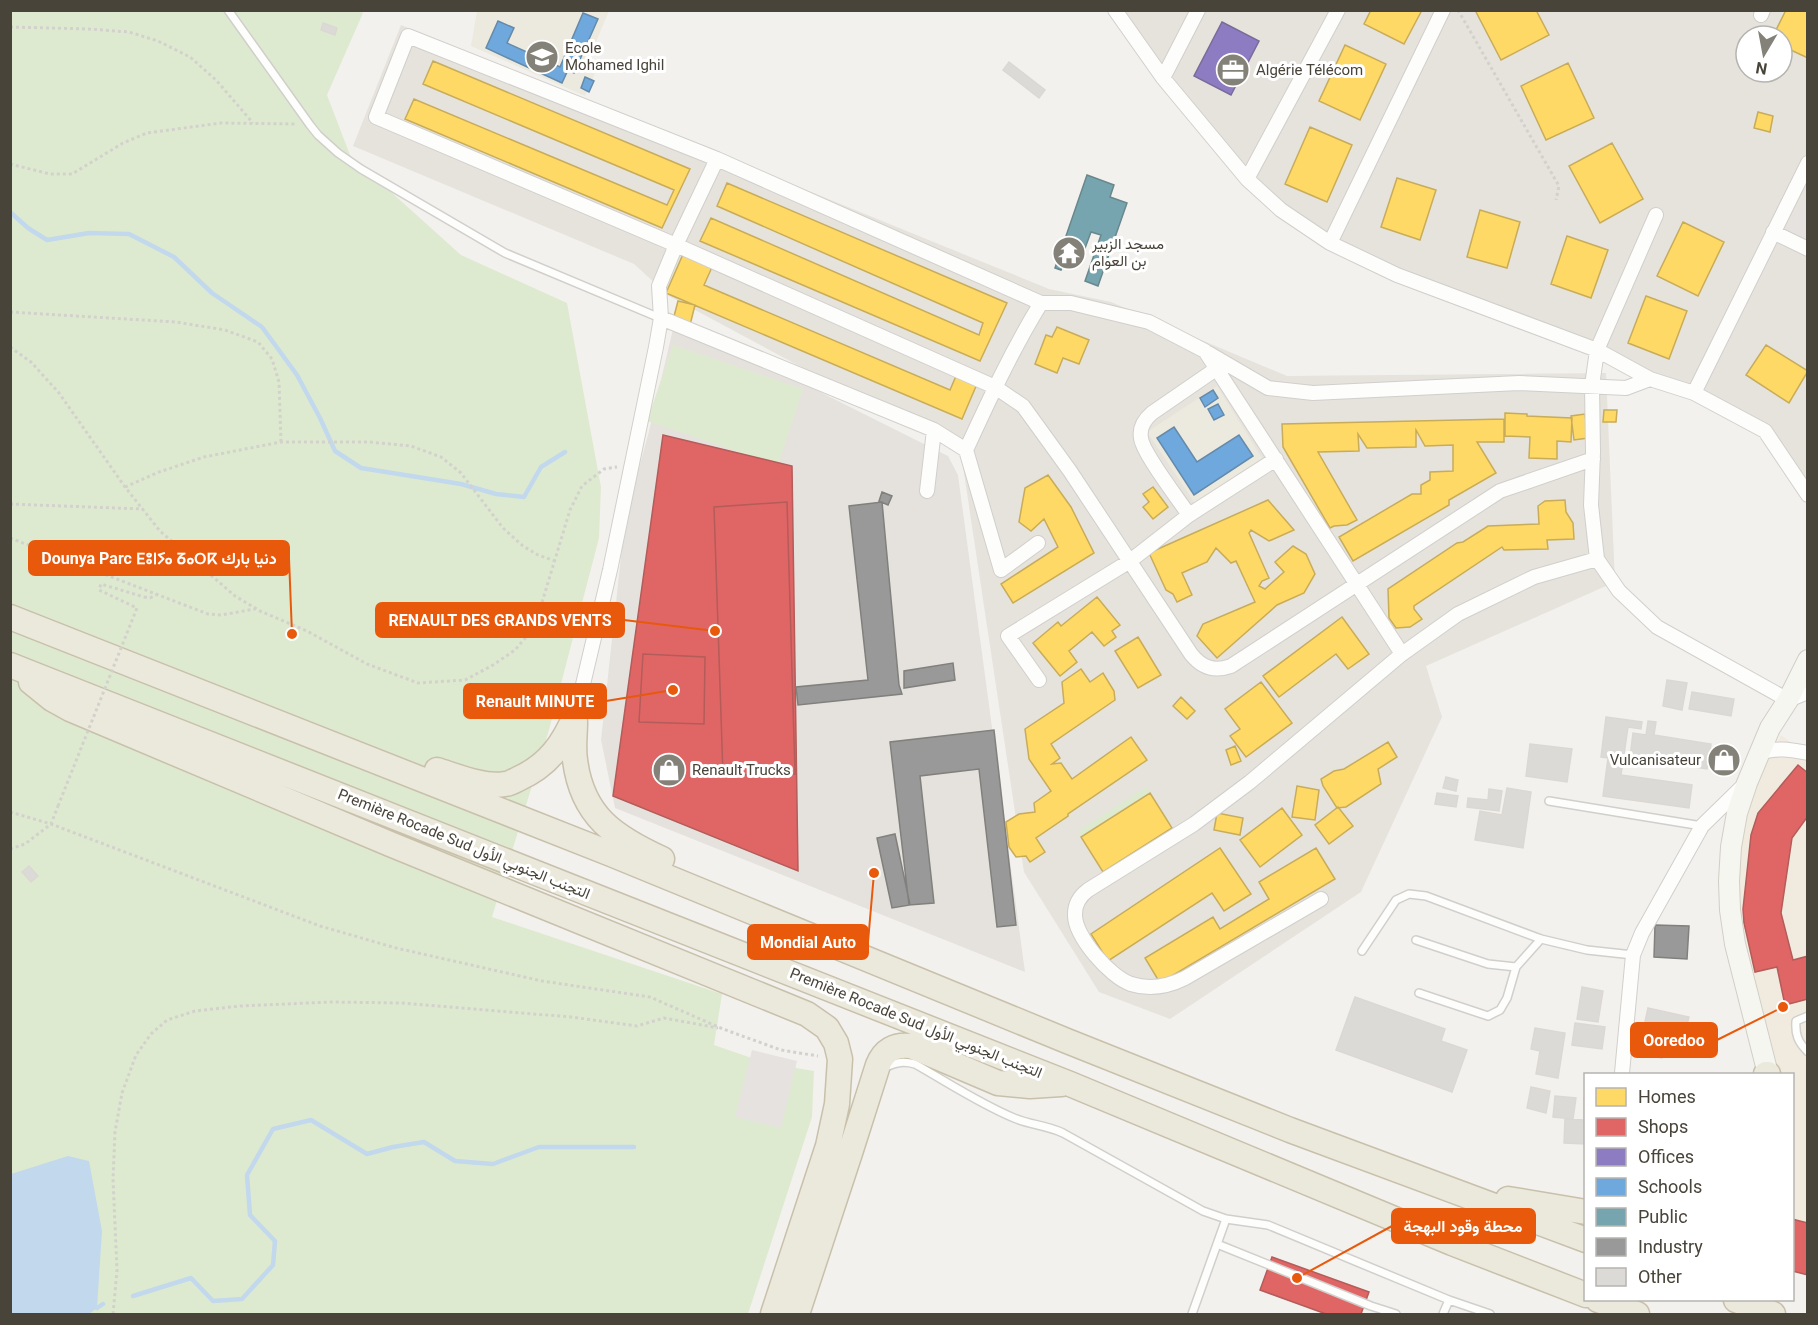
<svg xmlns="http://www.w3.org/2000/svg" width="1818" height="1325" viewBox="0 0 1818 1325" font-family="Roboto,Vazirmatn,'Noto Sans Tifinagh',sans-serif">
<style>
.residential{fill:#e6e3dc;fill-rule:evenodd}
.commercial{fill:#f1ebdf}
.industrial{fill:#e5e2de}
.education{fill:#ece9de}
.green{fill:#deead0}
.parking{fill:#e5e2df}
.water{fill:#c2d8ed}
.homes{fill:#ffd966;stroke:#c8ac59;stroke-width:1.5}
.shops{fill:#e06666;stroke:#b35c59;stroke-width:1.5}
.offices{fill:#8e7cc3;stroke:#796b9a;stroke-width:1.5}
.schools{fill:#6fa8dc;stroke:#648aab;stroke-width:1.5}
.public{fill:#76a5af;stroke:#68888c;stroke-width:1.5}
.industry{fill:#999;stroke:#81807c;stroke-width:1.5}
.lines{fill:none;stroke-linecap:round;stroke-linejoin:round}
.stream{stroke:#c2d8ed;stroke-width:4.5}
.building{fill:#dcdad6;stroke:#dbd8d4;stroke-width:1.5}
.lane-casing{stroke:#d1cfcc;stroke-width:10}
.street-casing{stroke:#d1cfcc;stroke-width:16}
.secondary-casing{stroke:#d1cec5;stroke-width:22}
.highway-casing{stroke:#c8c0ab;stroke-width:27}
.path{stroke:#d3d1cc;stroke-width:3;stroke-dasharray:3 3;stroke-linecap:butt}
.lane{stroke:#fdfdfc;stroke-width:7}
.street{stroke:#fdfdfc;stroke-width:14}
.secondary{stroke:#f6f6f1;stroke-width:20}
.highway{stroke:#ebe8dc;stroke-width:24}
.path-bridge{stroke:#d3d1cc;stroke-width:3;stroke-dasharray:3 3;stroke-linecap:butt}
.labels{text-anchor:middle;dominant-baseline:central;stroke-width:6;stroke-linejoin:round;paint-order:stroke}
.poi-label{font-size:15px;fill:#49443a;stroke:#fff;text-anchor:start}
.street-label{font-size:15px;fill:#49443a;stroke:#fff}
.leader{fill:none;stroke:#e8590c;stroke-width:2}
.callout-dot{fill:#e8590c;stroke:#fff;stroke-width:2}
.callout{fill:#e8590c;stroke:#e8590c;stroke-width:2}
.callout-label{font-size:16px;text-anchor:middle;font-weight:bold;fill:#fff}
</style>
<rect width="100%" height="100%" fill="#f3f1ee"/>
<!-- residential -->
<path class="residential" d="M1109,11H1807V495L1765,431L1694,393L1330,243L1281,210ZM1746,36H1782V72H1746Z
M401,25L1049,289L1111,302L1287,376L1606,373L1615,582L1426,666L1442,717L1361,892L1170,1019L1099,992L1024,872L961,453L669,296L634,264L353,146Z"/>
<!-- commercial -->
<path class="commercial" d="M1781,735L1808,755L1807,1271L1793,1267V1074H1778L1741,939L1736,871L1748,800Z"/>
<!-- industrial -->
<path class="industrial" d="M673,329L812,388L948,456L958,475L1025,972L615,808L601,740L625,520L649,431Z"/>
<!-- education -->
<path class="education" d="M477,11H609L585,68L595,73L585,96L471,46Z
M1217,386L1265,463L1196,505L1147,432Z"/>
<!-- green -->
<path class="green" d="M10,11H358L363,13L327,95L350,155L461,255L567,303L601,487L599,538L549,730L492,917L722,994L714,1045L766,1063L814,1071L812,1117L748,1314H11Z
M673,345L803,389L778,465L647,421Z
M1146,787L1169,821L1100,866L1078,831Z"/>
<!-- parking -->
<path class="parking" d="M1807,193V257L1779,242Z
M752,1050L797,1061L781,1128L735,1117Z"/>
<!-- water -->
<path class="water" d="M68,1156L89,1161L102,1231L97,1308L89,1314H11V1174Z"/>
<!-- homes -->
<path class="homes" d="M1371,10H1422L1404,44L1364,24Z
M1475,10H1536L1549,35L1501,60Z
M1786,10H1808V58L1782,46V36H1773Z
M1345,45L1386,64L1360,120L1319,101Z
M433,61L690,169L662,228L405,119L414,99L667,205L674,190L423,84Z
M1568,63L1594,118L1546,140L1521,86Z
M1758,112L1773,116L1770,132L1754,128Z
M1310,127L1352,145L1327,202L1285,184Z
M1612,143L1643,199L1600,223L1569,166Z
M1397,178L1436,190L1420,240L1381,227Z
M727,183L1007,303L980,361L700,241L711,218L979,335L983,323L717,206Z
M1480,210L1520,222L1507,268L1467,257Z
M1683,222L1724,242L1698,296L1657,276Z
M1567,236L1608,250L1591,298L1551,284Z
M684,252L713,265L704,285L950,390L956,376L977,384L962,419L666,293Z
M1646,296L1687,311L1669,359L1628,343Z
M678,301L695,305L690,325L673,320Z
M1057,327L1089,340L1079,364L1063,358L1057,373L1035,364L1046,335L1052,337Z
M1766,345L1808,371L1789,403L1746,375Z
M1604,410H1617L1616,422H1603Z
M1505,413L1527,414V416L1572,418L1571,442L1557,441V459L1529,458L1530,437L1505,436Z
M1585,414L1588,438L1574,440L1571,416Z
M1504,419V442H1477L1496,473L1449,500V505L1353,561L1339,537L1412,494H1421V485L1430,480V472L1453,471V445L1425,446L1416,430V447L1367,448L1358,434L1359,451L1318,452L1357,520L1347,525L1334,526L1330,528L1283,447L1282,424Z
M1048,475L1071,507L1094,553L1013,603L1001,584L1058,547L1044,519L1031,531L1019,522L1025,488Z
M1153,487L1168,507L1153,519L1143,507L1149,502L1143,494Z
M1268,500L1294,530L1269,541L1251,530L1249,533L1269,578L1262,581L1259,586L1265,589L1284,572L1275,562L1293,546L1306,554L1315,574L1304,593L1277,605L1217,658L1197,636L1203,624L1255,602L1236,561L1231,563L1216,548L1207,562L1182,573L1192,595L1177,602L1173,594L1166,590L1149,553Z
M1565,500L1566,512L1573,523L1574,539L1547,540L1548,549L1504,550L1502,547L1414,606V609L1422,619L1410,627L1396,628L1389,618L1388,589L1457,543L1463,542L1488,526L1539,524L1538,506L1545,501Z
M1097,597L1120,625L1112,631L1116,637L1104,646L1092,632L1069,651L1077,662L1060,676L1033,643L1058,622L1061,626Z
M1342,617L1369,654L1348,669L1336,654L1279,697L1263,676Z
M1138,637L1161,675L1138,688L1115,651Z
M1081,669L1090,682L1103,673L1114,691L1115,700L1051,744L1060,758L1052,764L1061,763L1072,779L1131,737L1147,760L1068,814V816L1036,838L1045,852L1030,862L1026,856L1016,857L1009,847L1006,822L1019,814L1035,812L1034,803L1051,791L1029,759L1025,729L1064,703L1062,682Z
M1261,682L1292,723L1246,757L1230,736L1240,729L1225,709Z
M1181,697L1195,711L1187,719L1173,706Z
M1388,742L1397,757L1378,769L1381,784L1346,807L1337,808L1323,786L1321,779L1334,771L1344,769Z
M1235,746L1241,761L1231,765L1226,750Z
M1297,786L1319,790L1315,820L1292,817Z
M1150,793L1172,828L1103,872L1081,837Z
M1338,807L1353,826L1329,844L1315,825Z
M1282,808L1302,835L1260,867L1240,840Z
M1217,813L1243,818L1240,835L1214,830Z
M1220,848L1251,894L1224,911L1212,893L1108,961L1091,934Z
M1316,848L1335,879L1160,983L1145,958L1213,917L1220,929L1269,899L1259,882Z"/>
<!-- shops -->
<path class="shops" d="M663,435L792,466L798,871L613,796Z
M787,502L795,774L723,775L714,507Z
M643,654L705,657L704,724L639,722Z
M1798,765L1808,773V816L1792,838L1781,913L1793,960L1808,956V999L1785,1005L1777,967L1755,972L1744,923L1743,909L1751,835L1758,813Z
M1792,1219L1808,1223V1275L1792,1271Z
M1272,1257L1369,1292L1361,1314H1326L1260,1290Z"/>
<!-- offices -->
<path class="offices" d="M1222,22L1259,41L1231,95L1194,76Z"/>
<!-- schools -->
<path class="schools" d="M583,13L598,19L574,73L568,70L562,83L486,48L498,21L514,28L507,43L560,67Z
M585,77L594,81L589,92L581,88Z
M1213,390L1218,398L1205,407L1200,398Z
M1218,404L1224,415L1214,420L1208,409Z
M1174,427L1197,462L1239,435L1253,456L1194,495L1157,438Z"/>
<!-- public -->
<path class="public" d="M1087,175L1114,185L1110,197L1127,203L1098,286L1085,281L1101,235L1091,232L1084,251L1078,250L1074,263L1065,260L1061,270L1055,268Z"/>
<!-- industry -->
<path class="industry" d="M882,492L892,496L888,505L879,501Z
M882,502L899,685L902,694L798,705L796,687L868,680L849,506Z
M953,663L955,680L904,688V671Z
M994,730L1016,925L997,927L979,769L920,776L934,903L909,905L890,742Z
M895,834L910,905L892,908L877,838Z
M1655,925L1689,926L1687,959L1654,957Z"/>
<g class="lines">
<!-- stream -->
<path class="stream" d="M10,212L28,228L47,240L89,233L129,234L174,257L212,293L262,327L297,375L320,418L335,451L361,468L461,484L496,494L524,497L541,467L565,452
M133,1296L191,1278L213,1301L242,1299L273,1265L275,1241L250,1215L247,1175L273,1129L311,1120L367,1154L393,1147L424,1142L455,1161L493,1164L539,1147H634
M97,1308L103,1304"/>
</g>
<!-- building -->
<path class="building" d="M323,23L337,28L335,35L321,30Z
M1009,62L1045,90L1039,98L1003,70Z
M1667,680L1687,683L1682,710L1663,706Z
M1692,692L1734,699L1731,716L1689,709Z
M1606,717L1642,722L1641,729L1628,727L1621,775L1692,785L1689,808L1603,796L1608,758L1601,757Z
M1648,721L1656,722L1654,735L1711,744L1707,769L1630,757L1633,733L1646,735Z
M1530,744L1572,749L1567,782L1526,776Z
M1446,777L1458,780L1456,791L1443,788Z
M1507,788L1531,792L1523,848L1475,840L1480,811L1502,815Z
M1489,789L1502,791L1499,811L1467,807L1468,798L1488,800Z
M1437,793L1458,796L1456,807L1435,804Z
M29,866L38,876L31,882L22,872Z
M1582,987L1603,991L1598,1022L1577,1019Z
M1355,997L1445,1029L1441,1041L1467,1050L1452,1092L1336,1050Z
M1648,1008L1689,1017L1684,1036L1658,1030L1656,1038L1642,1035Z
M1575,1023L1605,1027L1602,1049L1572,1045Z
M1535,1028L1565,1033L1558,1078L1536,1074L1540,1051L1531,1049Z
M1640,1039L1665,1045L1662,1058L1637,1053Z
M1531,1087L1550,1091L1546,1113L1527,1108Z
M1555,1096L1576,1098L1573,1119L1553,1117Z
M1584,1097L1586,1144L1564,1143L1565,1119L1584,1120Z"/>
<g class="lines">
<!-- lane casing -->
<g class="lane-casing">
<path id="lane" d="M228,10L310,125L318,135L338,153L361,169L505,253L660,318
M1549,801L1702,826
M1416,940L1488,964L1516,967L1541,939
M1362,951L1396,900L1409,894L1426,896L1541,939L1587,950L1633,955
M1419,993L1488,1016L1500,1010L1507,998L1516,967
M1808,1016L1796,1021C1795,1035 1798,1042 1808,1052
M886,1067C897,1062 904,1061 915,1064C947,1082 980,1104 1014,1118C1030,1125 1047,1125 1063,1133L1203,1211L1226,1219L1268,1225L1449,1300L1490,1314
M1217,1244L1371,1306L1396,1314
M1192,1314L1226,1219
M1443,1314L1449,1300"/>
</g>
<!-- street casing -->
<g class="street-casing">
<path id="street" d="M1115,10L1163,78L1247,179L1281,210L1330,243L1397,275L1597,350L1650,379L1694,393L1765,431L1808,495
M1761,15L1763,10
M1163,78L1198,10
M1247,179L1338,10
M1656,215L1597,350L1592,386L1593,452L1591,505L1597,559L1619,591L1657,627L1788,700L1808,692
M1773,232L1808,249
M1330,243L1443,10
M1041,303L717,159L408,36L376,117L676,245L995,387L1023,406L1070,471L1191,654C1202,668 1214,672 1231,666L1500,491L1593,459
M661,318L934,430L966,450
M1208,353L1268,388L1313,393L1519,383L1626,388L1650,379
M1694,393L1808,163
M927,491L934,430
M1189,515C1179,500 1142,452 1141,438C1139,427 1145,419 1152,413L1216,369
M1038,543L1001,570L966,450C989,400 1012,350 1041,303H1071L1149,322L1205,351L1402,654
M1039,680L1008,636L1130,561L1189,515L1276,459
M576,714L610,570L656,347L661,318L659,286L676,245L717,159
M1760,753C1776,747 1791,750 1808,753
M1321,899L1185,978C1167,987 1150,990 1131,984C1110,977 1074,936 1075,914C1075,904 1080,896 1088,890L1194,824L1250,782L1402,654L1458,614L1534,577L1597,559
M1622,1073L1633,955L1642,933L1702,826L1745,784"/>
</g>
<!-- secondary casing -->
<g class="secondary-casing">
<path id="secondary" d="M1768,1074L1735,944L1730,910L1729,881L1731,847L1737,813L1747,783L1770,728L1788,700L1808,660"/>
</g>
<!-- highway casing -->
<g class="highway-casing">
<path id="highway" d="M10,617L611,854L1067,1041L1290,1130L1586,1240
M10,665L1070,1084L1452,1243L1586,1295
M31,682L52,699L70,709L390,844L807,1014L827,1028L836,1043L840,1059L837,1104L828,1146L773,1314
M575,722C575,734 573,748 575,760C582,816 614,837 662,859
M437,770C456,776 485,788 505,784C509,784 514,781 518,779C549,765 563,744 576,714
M1766,1074H1768
M1508,1199L1586,1212
M1598,1300L1637,1314
M1736,1300L1773,1314
M797,1314L850,1153L878,1065C884,1050 895,1044 911,1046L998,1083L1030,1086L1061,1084"/>
</g>
<!-- path -->
<path class="path" d="M1458,10L1559,186L1556,200
M10,27L89,29L129,32L158,41L190,57L216,80L253,123
M10,164L50,174H72L123,143L147,133L221,123L296,124
M10,312L176,322L225,330L258,342L272,359L279,382L281,442
M10,347L31,362L59,393L125,487L160,531L235,596L260,611L307,631L367,664L418,683L465,680L493,665L515,650L528,635L540,609L570,510L582,486L604,469L617,467
M125,487L159,472L204,457L281,442H369L411,446L441,457L461,473L503,528L523,546L538,555L555,561
M10,504L143,509
M10,538L208,614L221,615L255,609
M144,597L150,598L156,595
M10,812L51,824L58,806
M10,849L25,844L51,824L320,926L396,948L542,981L650,997L723,1029L781,1050L818,1056
M113,1314L117,1270L113,1179L115,1132L122,1093L136,1055L151,1034L167,1020L195,1011L240,1006L331,1002L401,1003L571,1017L637,1026L664,1018L718,1028"/>
<!-- lane -->
<use href="#lane" class="lane"/>
<!-- street -->
<use href="#street" class="street"/>
<!-- secondary -->
<use href="#secondary" class="secondary"/>
<!-- highway -->
<use href="#highway" class="highway"/>
<!-- path-bridge -->
<path class="path-bridge" d="M58,806L137,608L99,590L101,584L144,597"/>
</g>
<!-- icons -->
<defs>
<g id="school-disc" transform="scale(1.725)"><circle r="9.5" fill="#848179" stroke="#fff"/><path d="M0-5L7-2L0 1L-7-2ZM-4 1L0 2.5L4 1V4Q0 6-4 4Z" fill="#fff"/></g>
<g id="office-disc" transform="scale(1.725)"><circle r="9.5" fill="#848179" stroke="#fff"/><path d="M-6-3h4V-5.5h4V-3h4V5H-6ZM-1-4.5V-3h2v-1.5ZM-6 0V1H6V0Z" fill="#fff"/></g>
<g id="temple-disc" transform="scale(1.725)"><circle r="9.5" fill="#848179" stroke="#fff"/><path d="M0-6L5-2H3V0L6.5 2.5H4V6H1.5V3h-3V6H-4V2.5H-6.5L-3 0V-2H-5Z" fill="#fff"/></g>
<g id="shop-disc" transform="scale(1.725)"><circle r="9.5" fill="#848179" stroke="#fff"/><path d="M-5-2.5h2.3a2.7 3.5 0 0 1 5.4 0H5L5.5 6h-11ZM-1.5-2.5h3a1.5 2.3 0 0 0-3 0Z" fill="#fff"/></g>
</defs>
<g fill-rule="evenodd">
<use href="#school-disc" x="542" y="57"/>
<use href="#office-disc" x="1233" y="70"/>
<use href="#temple-disc" x="1069" y="253"/>
<use href="#shop-disc" x="1724" y="760"/>
<use href="#shop-disc" x="669" y="770"/>
</g>
<g class="labels">
<!-- poi labels -->
<g class="poi-label">
<text x="565" y="48">Ecole<tspan x="565" dy="17">Mohamed Ighil</tspan></text>
<text x="1256" y="70">Algérie Télécom</text>
<text x="1092" y="244">مسجد الزبير<tspan x="1092" dy="17">بن العوام</tspan></text>
<text x="1701" y="760" text-anchor="end">Vulcanisateur</text>
<text x="692" y="770">Renault Trucks</text>
</g>
<!-- street labels -->
<g class="street-label">
<text transform="translate(464 844) rotate(22)">Première Rocade Sud التجنب الجنوبي الأول</text>
<text transform="translate(916 1023) rotate(22)">Première Rocade Sud التجنب الجنوبي الأول</text>
</g>
</g>
<!-- callouts -->
<path class="leader" d="M292 634L289 558M715 631L624 620M673 690L606 701M874 873L868 942M1783 1007L1717 1040M1297 1278L1392 1226"/>
<g class="callout-dot">
<circle cx="292" cy="634" r="6"/>
<circle cx="715" cy="631" r="6"/>
<circle cx="673" cy="690" r="6"/>
<circle cx="874" cy="873" r="6"/>
<circle cx="1783" cy="1007" r="6"/>
<circle cx="1297" cy="1278" r="6"/>
</g>
<g class="callout">
<rect x="29" y="541" width="260" height="34" rx="6"/>
<rect x="376" y="603" width="248" height="34" rx="6"/>
<rect x="464" y="684" width="142" height="34" rx="6"/>
<rect x="748" y="925" width="120" height="34" rx="6"/>
<rect x="1631" y="1023" width="86" height="34" rx="6"/>
<rect x="1392" y="1209" width="143" height="34" rx="6"/>
</g>
<g class="callout-label">
<text x="159" y="564">Dounya Parc ⴹⵓⵏⵢⴰ ⵒⴰⵔⴽ دنيا بارك</text>
<text x="500" y="626">RENAULT DES GRANDS VENTS</text>
<text x="535" y="707">Renault MINUTE</text>
<text x="808" y="948">Mondial Auto</text>
<text x="1674" y="1046">Ooredoo</text>
<text x="1463" y="1232">محطة وقود البهجة</text>
</g>
<!-- border -->
<rect width="1818" height="1325" fill="none" stroke="#49443a" stroke-width="24"/>
<!-- legend -->
<rect x="1584" y="1073" width="210" height="228" fill="#ffffff" stroke="#b6b4b0" stroke-width="1.5"/>
<rect x="1596" y="1088" width="30" height="18" fill="#ffd966" stroke="#b6b4b0" stroke-width="1.5"/>
<text x="1638" y="1103" font-size="18" fill="#49443a">Homes</text>
<rect x="1596" y="1118" width="30" height="18" fill="#e06666" stroke="#b6b4b0" stroke-width="1.5"/>
<text x="1638" y="1133" font-size="18" fill="#49443a">Shops</text>
<rect x="1596" y="1148" width="30" height="18" fill="#8e7cc3" stroke="#b6b4b0" stroke-width="1.5"/>
<text x="1638" y="1163" font-size="18" fill="#49443a">Offices</text>
<rect x="1596" y="1178" width="30" height="18" fill="#6fa8dc" stroke="#b6b4b0" stroke-width="1.5"/>
<text x="1638" y="1193" font-size="18" fill="#49443a">Schools</text>
<rect x="1596" y="1208" width="30" height="18" fill="#76a5af" stroke="#b6b4b0" stroke-width="1.5"/>
<text x="1638" y="1223" font-size="18" fill="#49443a">Public</text>
<rect x="1596" y="1238" width="30" height="18" fill="#999999" stroke="#b6b4b0" stroke-width="1.5"/>
<text x="1638" y="1253" font-size="18" fill="#49443a">Industry</text>
<rect x="1596" y="1268" width="30" height="18" fill="#dcdad6" stroke="#b6b4b0" stroke-width="1.5"/>
<text x="1638" y="1283" font-size="18" fill="#49443a">Other</text>
<!-- north arrow -->
<g transform="translate(1764 54) rotate(190)"><circle r="28" fill="#ffffff" stroke="#b6b4b0" stroke-width="1.5"/>
<path d="M0-4.5L10 22L0 15L-10 22Z" fill="#848179"/>
<text y="-9" font-size="16" font-weight="bold" text-anchor="middle" fill="#49443a">N</text>
</g>
</svg>
